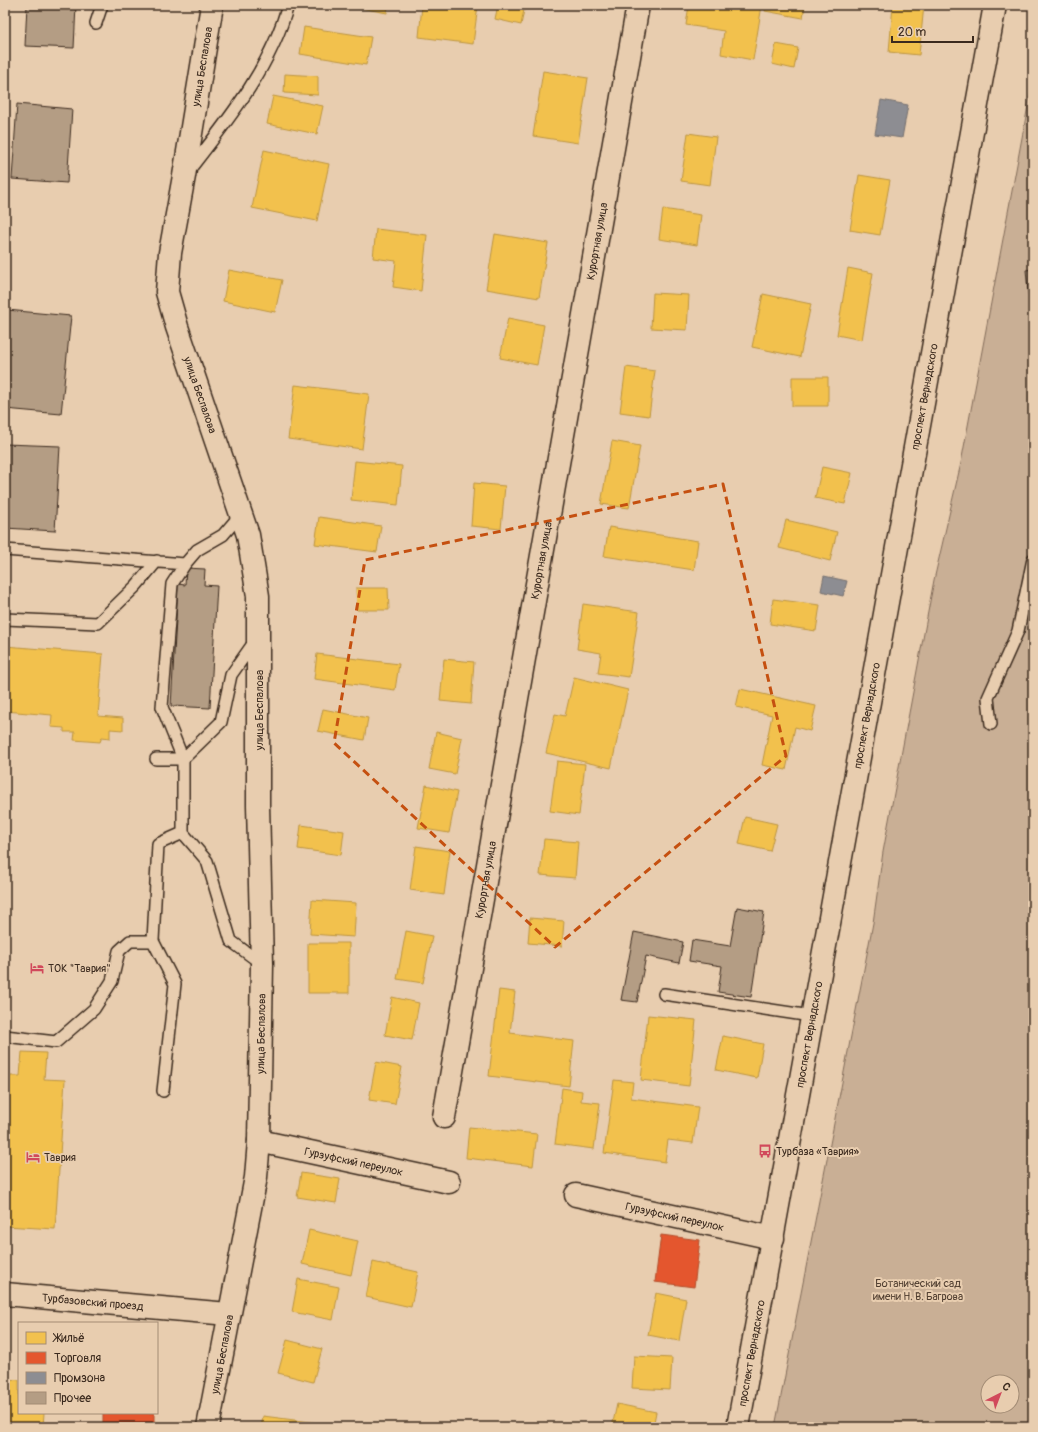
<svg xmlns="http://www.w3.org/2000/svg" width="1038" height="1432" viewBox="0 0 1038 1432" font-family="Pangolin,sans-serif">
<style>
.green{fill:#c9af95;stroke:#826c5a;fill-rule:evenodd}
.homes{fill:#f2c14e;stroke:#bb9440}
.shops{fill:#e4572e;stroke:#b14a29}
.industry{fill:#8d8d92;stroke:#746f6f}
.building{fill:#b49d84;stroke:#3b2a1e}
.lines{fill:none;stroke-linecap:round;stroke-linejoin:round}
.service-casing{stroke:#3b2a1e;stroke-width:14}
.minor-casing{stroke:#3b2a1e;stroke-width:25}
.secondary-casing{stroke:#3b2a1e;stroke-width:25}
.primary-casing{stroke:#3b2a1e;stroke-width:25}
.service{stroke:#e8cdaf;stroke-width:11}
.minor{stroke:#e8cdaf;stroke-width:22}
.secondary{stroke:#e8cdaf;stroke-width:22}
.primary{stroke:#e8cdaf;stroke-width:22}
.marked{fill:none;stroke:#c55010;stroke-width:3;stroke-dasharray:8 5;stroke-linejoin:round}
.labels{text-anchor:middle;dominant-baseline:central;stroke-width:4;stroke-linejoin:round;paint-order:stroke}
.street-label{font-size:11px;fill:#3b2a1e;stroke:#e8cdaf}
.poi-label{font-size:11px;fill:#3b2a1e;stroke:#e8cdaf;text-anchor:start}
.park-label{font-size:11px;fill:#503e30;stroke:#e8cdaf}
</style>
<rect width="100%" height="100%" fill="#e8cdaf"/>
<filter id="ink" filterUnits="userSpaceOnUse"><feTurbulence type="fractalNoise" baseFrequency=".025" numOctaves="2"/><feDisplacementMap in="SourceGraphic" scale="8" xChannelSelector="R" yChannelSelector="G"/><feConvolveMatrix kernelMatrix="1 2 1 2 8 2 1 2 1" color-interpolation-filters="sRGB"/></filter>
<g filter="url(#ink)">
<!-- green -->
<path class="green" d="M1033,79V1427H775L873,923L883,852L934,580L961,463ZM988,1382H1012V1406H988Z"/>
<!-- homes -->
<path class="homes" d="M345,5H388L387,13Z
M422,5H478L473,44L419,37Z
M498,5H525L521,25L495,19Z
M689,5H762L753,60L721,54L724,31L686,25Z
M766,5H805L803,18L765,11Z
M893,5H924L919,55L889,52Z
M304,27L371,37L366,65L300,54Z
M776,44L798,48L794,69L772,64Z
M543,71L588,78L578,143L533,136Z
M285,74L318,76V95L284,93Z
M273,96L323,106L317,134L267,124Z
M688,133L716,137L710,185L681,181Z
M264,150L329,164L317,221L252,208Z
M859,175L890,180L880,235L850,230Z
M663,209L701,215L697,245L659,239Z
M376,229L427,235L421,291L393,287L396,261L373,258Z
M495,234L548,243L539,298L486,289Z
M848,268L873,273L862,340L837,335Z
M229,270L282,280L275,312L223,301Z
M653,293L689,295L687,330L651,328Z
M763,294L811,304L800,357L752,347Z
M508,318L544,325L537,365L500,358Z
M626,367L655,371L649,416L620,412Z
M792,377H828V406H792Z
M295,385L369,394L362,449L288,439Z
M612,441L640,446L629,508L601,504Z
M355,461L402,466L398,505L351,500Z
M822,467L852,473L845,504L815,498Z
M474,483L505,486L501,529L471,526Z
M319,517L381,526L377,552L315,544Z
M786,520L837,532L830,561L779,548Z
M609,527L698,541L694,570L604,556Z
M356,588H388L389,610H357Z
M773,599L820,605L816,631L770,624Z
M583,604L639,612L629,677L598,673L601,653L577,649Z
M5,646L103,654L98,716L123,718V730L110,729V738L102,737L100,742L74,740L75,732H64V728L51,727L52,715L5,711Z
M317,654L399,664L395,690L314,679Z
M444,659L474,662L471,704L440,701Z
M574,677L628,690L611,768L546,753L555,714L565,716Z
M740,689L816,706L810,731L795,727L786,770L762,765L772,715L736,707Z
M323,709L368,718L364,740L318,731Z
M436,732L462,738L455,774L429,769Z
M557,761L585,764L579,815L550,811Z
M426,785L457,792L449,833L418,828Z
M745,817L777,824L770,851L739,844Z
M301,825L344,831L341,855L298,849Z
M544,839L578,842L575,878L540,875Z
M416,846L450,851L444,895L410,890Z
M312,900L356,903L354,937L310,934Z
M530,918L564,921L562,946L528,943Z
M406,931L432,936L423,983L397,979Z
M308,943H349V993H308Z
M499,990L515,992L510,1033L574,1041L569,1086L489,1076Z
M392,997L419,1003L412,1040L385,1035Z
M648,1015L696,1020L689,1086L641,1080Z
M723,1036L763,1044L757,1078L716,1070Z
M22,1052L46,1053L44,1079L65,1080L55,1229L5,1226L6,1076H20Z
M376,1062L402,1067L395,1104L369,1100Z
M614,1080L633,1082L631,1098L698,1107L693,1143L668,1140L665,1162L604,1153Z
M562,1088L582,1091L581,1101L600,1103L594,1149L555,1144Z
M469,1127L537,1134L533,1166L466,1158Z
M301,1173L340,1179L336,1203L297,1197Z
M309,1230L358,1241L351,1275L302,1264Z
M373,1262L418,1272L411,1307L366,1297Z
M298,1279L339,1287L333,1320L292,1312Z
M656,1293L686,1299L679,1341L648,1335Z
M287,1340L322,1349L313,1382L278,1373Z
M634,1356L672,1358L670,1390L632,1388Z
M5,1379L19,1380V1413H44L43,1427H5Z
M617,1404L656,1412L653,1427H612Z
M263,1416L318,1423V1427H261Z"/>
<!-- shops -->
<path class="shops" d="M661,1235L700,1240L694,1287L655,1282Z
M103,1413H154V1427H103Z"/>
<!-- industry -->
<path class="industry" d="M881,100L908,105L902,138L875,134Z
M824,576L847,581L843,596L821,591Z"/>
<!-- building -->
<path class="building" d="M27,5H76L74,48L25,46Z
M17,104L72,109L67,183L12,179Z
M1033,269V342L1026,270Z
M7,310L71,316L61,414L5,409V328Z
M5,444L60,446L55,531L5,528Z
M186,568L205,569L204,585L217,586L210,708L171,706L178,584L185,585Z
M737,907L764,912L751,997L718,992L722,966L689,961L692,940L730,946Z
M634,932L683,942L679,963L646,956L637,1002L621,1000Z"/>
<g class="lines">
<!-- service casing -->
<g class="service-casing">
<path id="service" d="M96,23L102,5
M190,169C229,119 271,67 288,5
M5,550L185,564
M5,619L98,623L136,586L157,561
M255,641L231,675L221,722L183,759V833L207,861L231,941L262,964
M991,724L988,698L1018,631L1033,559
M156,759H183L162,707L172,584L185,564L197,550L223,535L241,514
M664,994L811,1016
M5,1036L56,1042L94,1009L112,981L119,951L130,941H153
M163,1091L175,984L153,941L158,844L183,833"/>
</g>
<!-- minor casing -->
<g class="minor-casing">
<g id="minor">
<path id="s1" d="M444,1117L638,5"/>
<path id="s2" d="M259,1141L449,1182"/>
<path id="s3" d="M576,1195L773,1238"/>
</g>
</g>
<!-- secondary casing -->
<g class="secondary-casing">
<g id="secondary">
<path id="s4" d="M5,1294L228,1314"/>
<path id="s5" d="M208,1427L256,1177L259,1141L262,964L258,805V596L248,535L177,327L167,292L170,253L184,176L212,5"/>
</g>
</g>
<!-- primary casing -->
<g class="primary-casing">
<g id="primary">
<path id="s6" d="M738,1427L995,5"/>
</g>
</g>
<!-- service -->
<use href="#service" class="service"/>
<!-- minor -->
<use href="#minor" class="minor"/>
<!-- secondary -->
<use href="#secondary" class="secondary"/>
<!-- primary -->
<use href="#primary" class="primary"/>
</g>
</g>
<!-- marked area -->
<path class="marked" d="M723,484L786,756L555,947L334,743L365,560Z"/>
<!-- icons -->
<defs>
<g id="hotel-bare" transform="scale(1.08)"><path d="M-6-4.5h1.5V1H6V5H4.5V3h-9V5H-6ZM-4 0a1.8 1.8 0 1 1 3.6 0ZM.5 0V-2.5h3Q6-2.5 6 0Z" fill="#d1495b" stroke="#e8cdaf" stroke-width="2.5" paint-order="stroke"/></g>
<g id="bus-bare" transform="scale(1.08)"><path d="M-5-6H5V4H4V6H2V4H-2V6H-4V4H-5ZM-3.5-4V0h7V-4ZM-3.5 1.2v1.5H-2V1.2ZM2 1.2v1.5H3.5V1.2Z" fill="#d1495b" stroke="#e8cdaf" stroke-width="2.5" paint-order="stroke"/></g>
</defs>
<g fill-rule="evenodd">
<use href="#hotel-bare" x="37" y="968"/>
<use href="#bus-bare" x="765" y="1151"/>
<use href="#hotel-bare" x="33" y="1157"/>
</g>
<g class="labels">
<!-- street labels -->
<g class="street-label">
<text stroke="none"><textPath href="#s5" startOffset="1382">улица Беспалова</textPath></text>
<text stroke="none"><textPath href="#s1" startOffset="889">Курортная улица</textPath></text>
<text transform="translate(200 395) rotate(71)">улица Беспалова</text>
<text stroke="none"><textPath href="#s6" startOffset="1047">проспект Вернадского</textPath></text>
<text stroke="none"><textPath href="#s1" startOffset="565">Курортная улица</textPath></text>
<text transform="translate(259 710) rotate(-90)">улица Беспалова</text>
<text stroke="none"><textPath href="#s6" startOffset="723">проспект Вернадского</textPath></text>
<text stroke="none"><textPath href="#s1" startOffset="241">Курортная улица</textPath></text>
<text stroke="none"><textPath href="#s5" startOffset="398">улица Беспалова</textPath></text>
<text stroke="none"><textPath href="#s6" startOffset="399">проспект Вернадского</textPath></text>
<text stroke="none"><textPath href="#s2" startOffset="97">Гурзуфский переулок</textPath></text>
<text stroke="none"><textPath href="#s3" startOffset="101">Гурзуфский переулок</textPath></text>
<text stroke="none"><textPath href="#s4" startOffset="88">Турбазовский проезд</textPath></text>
<text stroke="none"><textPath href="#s5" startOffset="74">улица Беспалова</textPath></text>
<text stroke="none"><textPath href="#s6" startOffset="75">проспект Вернадского</textPath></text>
</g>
<!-- poi labels -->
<g class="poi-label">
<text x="48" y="968">ТОК "Таврия"</text>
<text x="776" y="1151">Турбаза «Таврия»</text>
<text x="44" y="1157">Таврия</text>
</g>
<!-- park labels -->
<g class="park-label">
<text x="918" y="1283">Ботанический сад<tspan x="918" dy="13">имени Н. В. Багрова</tspan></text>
</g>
</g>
<!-- margin -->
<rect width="1038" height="1432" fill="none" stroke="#e8cdaf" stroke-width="20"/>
<rect x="10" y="10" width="1018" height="1412" fill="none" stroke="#3b2a1e" stroke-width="1.5" filter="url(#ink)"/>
<!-- legend -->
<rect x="18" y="1322" width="140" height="92" fill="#e8cdaf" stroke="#a38c75"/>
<rect x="26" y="1332" width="20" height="12" fill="#f2c14e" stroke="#a38c75"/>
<text x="54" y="1342" font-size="12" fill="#3b2a1e">Жильё</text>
<rect x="26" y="1352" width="20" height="12" fill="#e4572e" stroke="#a38c75"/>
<text x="54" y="1362" font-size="12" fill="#3b2a1e">Торговля</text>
<rect x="26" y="1372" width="20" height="12" fill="#8d8d92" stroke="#a38c75"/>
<text x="54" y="1382" font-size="12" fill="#3b2a1e">Промзона</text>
<rect x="26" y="1392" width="20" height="12" fill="#b49d84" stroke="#a38c75"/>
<text x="54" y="1402" font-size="12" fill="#3b2a1e">Прочее</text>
<!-- north arrow -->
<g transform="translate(1000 1394) rotate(42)"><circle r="19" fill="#e8cdaf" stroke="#a38c75"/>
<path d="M0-3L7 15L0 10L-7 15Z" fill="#d1495b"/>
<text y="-6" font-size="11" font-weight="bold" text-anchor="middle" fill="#3b2a1e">С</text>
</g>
<!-- scale -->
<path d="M892 36v6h81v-6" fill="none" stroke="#3b2a1e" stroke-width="2"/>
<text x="898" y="36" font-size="12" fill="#3b2a1e" stroke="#e8cdaf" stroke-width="3" paint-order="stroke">20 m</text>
</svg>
